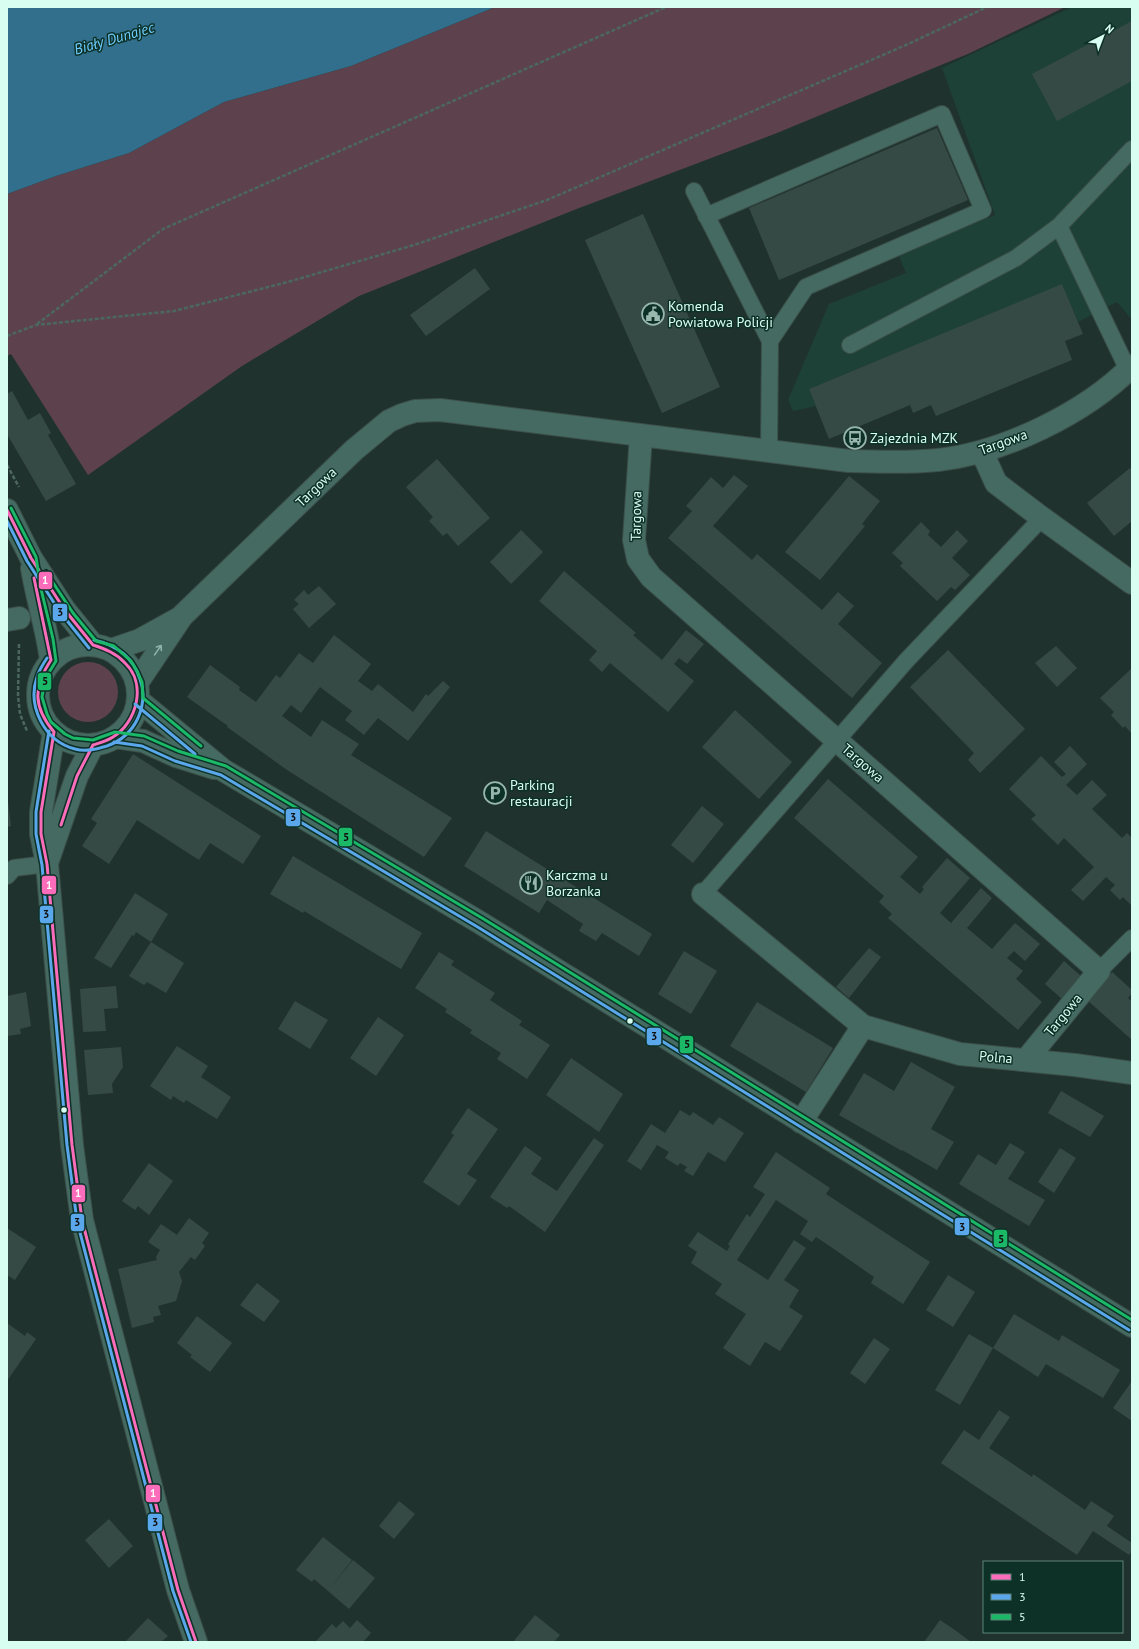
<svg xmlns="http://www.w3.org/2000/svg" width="1139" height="1649" viewBox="0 0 1139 1649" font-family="'PT Sans',sans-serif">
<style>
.built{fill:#1d4137}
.green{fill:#5d424e}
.water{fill:#316f8c}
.building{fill:#364a45}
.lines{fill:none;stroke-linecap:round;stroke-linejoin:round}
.service-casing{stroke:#3b4f49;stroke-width:18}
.minor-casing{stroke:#3b4f49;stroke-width:24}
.tertiary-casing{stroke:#3b4f49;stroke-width:24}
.path{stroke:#4b6760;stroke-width:2.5;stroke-dasharray:4 2;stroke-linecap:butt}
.service{stroke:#456a62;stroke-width:16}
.minor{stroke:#456a62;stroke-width:22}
.tertiary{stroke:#456a62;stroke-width:22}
.bus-1-casing{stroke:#0d3027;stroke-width:6}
.bus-2-casing{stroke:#0d3027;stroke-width:6}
.bus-3-casing{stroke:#0d3027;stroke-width:6}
.bus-1{stroke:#fb6dba;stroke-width:3}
.bus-2{stroke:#5aa8eb;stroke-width:3}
.bus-3{stroke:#1ab867;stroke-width:3}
.oneway{stroke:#8eb4aa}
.bus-dot{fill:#d8fef1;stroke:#0d3027;stroke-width:1.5}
.labels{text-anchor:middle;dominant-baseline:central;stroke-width:3;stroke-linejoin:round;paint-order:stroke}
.poi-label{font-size:14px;fill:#d8fef1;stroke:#0d3027;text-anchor:start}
.street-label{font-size:14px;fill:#d8fef1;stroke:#0d3027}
.water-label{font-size:15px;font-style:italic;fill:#6ecdfe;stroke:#0d3027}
.line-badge{stroke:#0d3027;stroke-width:1.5}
.badge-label{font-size:11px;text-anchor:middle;font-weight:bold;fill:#fff}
.pale-badge-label{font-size:11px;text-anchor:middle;font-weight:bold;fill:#111}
</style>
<rect width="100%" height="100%" fill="#20322e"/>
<!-- built -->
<path class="built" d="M1072,7H1132V320L1117,302L1078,322L1062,285L809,389L816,406L793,411L788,400L829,304L906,273L898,254L995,215L942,68Z"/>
<!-- green -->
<path class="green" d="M495,7H1065L970,53L777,133L574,210L359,296L242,366L88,475L11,354L7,356V194L56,176L129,153L224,102L351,66Z
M58 692a30 30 0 1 1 60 0a30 30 0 1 1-60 0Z"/>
<!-- water -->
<path class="water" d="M7,7H495L351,66L224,102L129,153L56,176L7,194Z"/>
<!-- building -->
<path class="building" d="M1132,21V81L1057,121L1032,74Z
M937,128L968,200L779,280L749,208Z
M643,214L720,387L662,413L585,240Z
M475,268L490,289L426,336L410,315Z
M1062,284L1083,334L1065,341L1072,360L936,416L931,405L913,413L910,405L829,439L809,389Z
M12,391L28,420L40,413L51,433L48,435L76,484L46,501L7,434V394Z
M437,459L490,518L458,546L447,533L443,536L429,521L433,517L406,487Z
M1130,468L1132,470V521L1114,536L1087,503Z
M734,475L748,486L713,526L752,560L757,554L822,610L838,592L854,606L838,624L882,663L852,698L668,538L692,511L686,506L711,477L723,488Z
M849,476L880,501L862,524L865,526L820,580L785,552Z
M921,522L930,531L928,535L941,547L957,530L968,541L952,558L970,575L955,590L951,587L937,601L900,566L903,563L892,553Z
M521,530L543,552L511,584L490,562Z
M564,571L636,633L633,635L662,660L686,630L704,644L687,664L679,658L674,664L694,681L668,712L610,663L602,672L589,660L597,651L539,601Z
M319,586L336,604L309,628L293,609L299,604L294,600L304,590L308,595Z
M334,635L371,664L358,681L372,691L378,684L413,712L426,694L428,696L443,681L450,687L408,741L378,718L364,735L345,720L352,711L320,687L301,713L291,705L282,716L311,737L322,720L359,744L351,755L452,818L424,857L287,770L227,727L228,726L187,697L210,665L240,687L239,690L256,702L276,675L280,678L299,653L313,663Z
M1056,646L1077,668L1057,687L1035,663Z
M948,650L1025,729L980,773L968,760L974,753L910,687Z
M1132,668V734L1125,726L1123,728L1111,715L1114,712L1100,698Z
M735,710L792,762L759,799L702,747Z
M1070,746L1087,764L1066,785L1077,795L1092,780L1107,795L1092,809L1122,838L1127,833L1132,838L1131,905L1123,897L1120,900L1110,890L1115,885L1106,877L1083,901L1071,890L1094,867L1064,838L1058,845L1031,819L1036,815L1009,789L1041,756L1062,777L1066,774L1054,762Z
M133,754L261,836L243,864L210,843L199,860L137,820L109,864L82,846L97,823L91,819Z
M828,779L918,857L900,877L920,894L924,889L922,887L947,858L970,878L940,913L951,923L981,888L992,898L967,928L992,949L1015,923L1040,944L1025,961L1014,951L1007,958L1023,971L1016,979L1042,1002L1018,1030L888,918L892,914L879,902L884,896L794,818Z
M8,801L11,826L7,827V802Z
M702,806L724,824L693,863L671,845Z
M486,831L652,934L639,956L602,933L596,941L579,931L583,924L547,900L539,913L464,866Z
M293,856L422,933L401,969L304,911L303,913L270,894Z
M135,893L168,914L151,942L184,963L166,993L147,982L144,985L129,976L151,942L136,932L134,936L132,935L111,968L94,958Z
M869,948L881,957L849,998L836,987Z
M684,951L717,971L691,1014L658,994Z
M439,952L454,961L451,965L495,993L490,1000L522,1021L519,1025L550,1045L527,1079L497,1059L501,1053L470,1033L472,1030L445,1012L447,1009L415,988Z
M1064,961L1082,977L1062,999L1045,984Z
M1112,972L1132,990V993L1128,998L1132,1002V1040L1087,1000Z
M116,986L118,1008L104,1009L106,1031L83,1032L80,989Z
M26,992L31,1026L20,1029L21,1034L7,1036V996Z
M295,1001L328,1020L310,1049L278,1029Z
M757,1002L833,1048L806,1092L730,1046Z
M378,1017L404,1035L376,1076L350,1058Z
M177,1046L208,1066L201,1077L231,1097L217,1119L186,1100L184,1103L173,1096L171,1100L150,1086Z
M121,1047L123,1067L112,1084L113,1093L88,1095L84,1050Z
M571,1058L623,1094L599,1132L546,1095Z
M911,1062L955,1087L931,1129L954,1142L937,1170L902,1150V1151L839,1115L864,1073L894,1091Z
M1061,1091L1104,1116L1090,1137L1048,1113Z
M468,1108L498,1129L467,1174L477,1180L459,1206L423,1182L454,1135L451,1133Z
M680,1110L690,1116L693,1112L713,1125L719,1117L744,1133L725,1162L708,1152L693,1176L684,1171L687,1167L680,1163L678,1166L665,1158L669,1152L657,1145L641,1170L627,1161L651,1124L665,1133Z
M594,1138L604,1145L545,1232L509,1206L507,1208L490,1197L525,1146L542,1158L531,1174L557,1191Z
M1010,1143L1025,1152L1008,1179L1045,1200L1029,1226L959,1184L978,1154L996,1165Z
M1060,1148L1076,1158L1054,1193L1038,1182Z
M776,1152L830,1188L826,1194L930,1262L903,1304L871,1283L874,1277L831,1247L816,1237L812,1242L800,1234L808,1221L776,1200L737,1260L768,1280L794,1240L806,1248L784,1280L799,1290L789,1307L803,1316L780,1351L765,1342L750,1366L723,1348L746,1314L715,1294L722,1284L691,1263L697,1252L688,1246L698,1232L727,1251L730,1246L728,1244L747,1214L750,1217L765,1194L753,1187Z
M149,1163L173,1181L149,1215L138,1206L135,1210L122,1201Z
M189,1218L209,1233L202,1243L205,1246L195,1260L191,1257L179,1272L182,1281L176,1301L158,1306L161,1315L153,1317L154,1322L132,1328L118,1269L157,1260L156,1257L160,1250L148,1242L161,1224L177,1235Z
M7,1228L36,1247L15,1280L7,1275Z
M948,1275L975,1292L953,1327L926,1310Z
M257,1283L280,1301L264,1322L240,1305Z
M1014,1314L1059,1341L1062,1335L1120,1370L1103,1398L1046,1364L1038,1377L993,1348Z
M197,1316L232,1343L210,1372L190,1357L192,1355L177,1343Z
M7,1323L25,1336L27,1332L36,1339L7,1381Z
M969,1334L993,1348L960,1405L935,1390Z
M874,1338L890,1349L865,1384L850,1373Z
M1132,1381V1421L1113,1408Z
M999,1410L1010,1417L989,1448L1032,1477L1033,1474L1085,1510L1091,1501L1114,1516L1107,1526L1132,1543V1551L1129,1555L1093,1531L1077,1555L941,1463L964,1430L979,1440Z
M399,1501L415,1514L394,1539L379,1526Z
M109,1519L133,1546L109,1568L85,1540Z
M323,1537L352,1560L330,1588L353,1560L375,1578L349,1609L314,1579L312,1582L296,1570Z
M535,1615L560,1635L554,1642H513Z
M148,1618L168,1636L161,1642H125Z
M357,1620L371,1633L363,1642H315L332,1624L336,1628L343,1621L350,1628Z
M940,1620L955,1630L971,1642H924Z"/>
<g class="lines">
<!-- service casing -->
<g class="service-casing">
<path id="service" d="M694,191L770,341L769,451
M706,216L942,114L983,210L806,287L770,341
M1059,226L1132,149
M850,345L1016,258L1059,226L1128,370
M7,876L14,868L47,864
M703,894L906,661L1042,518
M1099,971L1132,938"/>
</g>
<!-- minor casing -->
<g class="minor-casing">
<path id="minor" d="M641,435L634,540L638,559L651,577L1099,971L1026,1060
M982,452L996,483L1042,518L1132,583
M7,620L19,618
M111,650L140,640L178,619
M137,683L182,616L354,450L389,421L402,415L415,411L440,410L849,461C879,462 908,463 938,460C1003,453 1086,413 1132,366
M138,700L223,770L479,922L1132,1326
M115,737L143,741L176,756L214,768
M703,894L863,1026L960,1054L1075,1065L1132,1073
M801,1122L863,1026"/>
</g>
<!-- tertiary casing -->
<g class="tertiary-casing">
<path id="tertiary" d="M7,510L31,558L64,609L93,645
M32,568C37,599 47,629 51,660
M38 695a50 50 0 1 1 100 0a50 50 0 1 1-100 0Z
M54,732L41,812V834L47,864L72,1145L82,1220L178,1590L196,1642
M47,863L77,776L93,745"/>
</g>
<!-- path -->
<path class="path" d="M37,324L163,229L666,7
M7,336L36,325L174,311L288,282L414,245L547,200L906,45L987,7
M7,465L19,487
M19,644L18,696L20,714L27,731"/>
<!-- service -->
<use href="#service" class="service"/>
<!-- minor -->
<use href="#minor" class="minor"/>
<!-- tertiary -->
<use href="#tertiary" class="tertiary"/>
<!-- bus-1 casing -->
<g class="bus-1-casing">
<path id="bus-1" d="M7,510L31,558L64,609L93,645
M34,578L51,660
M93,645C105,649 116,653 125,663C147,684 137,722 113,737C107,741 99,743 93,745
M51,660C33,687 33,707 54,732
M54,732L41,812V834L47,864L72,1145L82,1220L178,1590L196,1642
M61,825L77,776L93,745"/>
</g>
<!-- bus-2 casing -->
<g class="bus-2-casing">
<path id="bus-2" d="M7,521L27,561L60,612L89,648
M47,658C43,664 39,670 37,677C27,706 44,741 75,749C86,752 97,749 107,746C121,741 132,731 138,718C143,706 145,692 140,679C133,657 116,645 94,640
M135,704L195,754
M49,731L36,812V834L42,865L67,1145L77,1221L173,1591L191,1642
M114,742L142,746L175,761L221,775L476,926L1129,1330"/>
</g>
<!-- bus-3 casing -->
<g class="bus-3-casing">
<path id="bus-3" d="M11,508L36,557L41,589L53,639L56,661L45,679L42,697L47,714L51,722L65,734L73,738L93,740L115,732L144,736L178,751L226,766L482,918L1132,1320
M46,572L73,613L96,641L114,646L131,661L137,671L142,682L143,698L201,746"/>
</g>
<!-- bus-1 -->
<use href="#bus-1" class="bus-1"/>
<!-- bus-2 -->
<use href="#bus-2" class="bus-2"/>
<!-- bus-3 -->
<use href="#bus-3" class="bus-3"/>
</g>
<!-- one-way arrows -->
<defs><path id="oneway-shaft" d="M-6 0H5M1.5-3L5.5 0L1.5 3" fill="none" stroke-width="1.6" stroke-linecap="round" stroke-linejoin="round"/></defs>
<use class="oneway" href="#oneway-shaft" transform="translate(158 650) rotate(-55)"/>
<!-- icons -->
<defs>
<g id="civic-ring" transform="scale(1.15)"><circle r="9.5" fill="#0d3027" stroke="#98b7ad" stroke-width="1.5"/><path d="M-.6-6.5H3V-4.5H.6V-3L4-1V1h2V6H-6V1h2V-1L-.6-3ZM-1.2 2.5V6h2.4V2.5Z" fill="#98b7ad"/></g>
<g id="bus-ring" transform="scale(1.15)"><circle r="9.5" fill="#0d3027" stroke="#98b7ad" stroke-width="1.5"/><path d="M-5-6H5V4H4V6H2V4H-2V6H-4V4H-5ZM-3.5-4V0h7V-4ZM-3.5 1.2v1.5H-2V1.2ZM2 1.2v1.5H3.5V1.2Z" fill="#98b7ad"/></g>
<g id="parking-ring" transform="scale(1.15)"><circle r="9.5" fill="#0d3027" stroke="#98b7ad" stroke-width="1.5"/><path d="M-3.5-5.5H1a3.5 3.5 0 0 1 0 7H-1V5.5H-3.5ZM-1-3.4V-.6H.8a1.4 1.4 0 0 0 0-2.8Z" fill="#98b7ad"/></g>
<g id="restaurant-ring" transform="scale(1.15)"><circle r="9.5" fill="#0d3027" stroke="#98b7ad" stroke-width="1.5"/><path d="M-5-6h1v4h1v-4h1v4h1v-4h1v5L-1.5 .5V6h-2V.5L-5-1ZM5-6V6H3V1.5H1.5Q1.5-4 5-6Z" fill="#98b7ad"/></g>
</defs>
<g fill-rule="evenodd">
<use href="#civic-ring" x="653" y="314"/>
<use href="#bus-ring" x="855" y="438"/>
<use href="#parking-ring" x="495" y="793"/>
<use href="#restaurant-ring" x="531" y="883"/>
</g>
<!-- markers -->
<g class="bus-dot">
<circle cx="630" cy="1021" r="3.5"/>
<circle cx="64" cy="1110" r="3.5"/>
</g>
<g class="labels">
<!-- poi labels -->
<g class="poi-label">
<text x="668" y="306">Komenda<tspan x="668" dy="16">Powiatowa Policji</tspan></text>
<text x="870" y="438">Zajezdnia MZK</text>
<text x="510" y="785">Parking<tspan x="510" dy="16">restauracji</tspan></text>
<text x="546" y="875">Karczma u<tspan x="546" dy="16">Borzanka</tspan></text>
</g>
<!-- street labels -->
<g class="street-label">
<text transform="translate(1003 442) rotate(-20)">Targowa</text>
<text transform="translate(316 487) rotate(-44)">Targowa</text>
<text transform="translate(636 516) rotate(-89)">Targowa</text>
<text transform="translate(863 763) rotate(41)">Targowa</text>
<text transform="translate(1063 1015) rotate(-51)">Targowa</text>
<text transform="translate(996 1057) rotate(5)">Polna</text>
</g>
<!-- water labels -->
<g class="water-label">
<text transform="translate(114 38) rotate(-16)">Biały Dunajec</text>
</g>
</g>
<g class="line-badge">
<rect x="38" y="571" width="15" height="19" rx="4" fill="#fb6dba"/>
<rect x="52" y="603" width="16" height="19" rx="4" fill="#5aa8eb"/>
<rect x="37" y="672" width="15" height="19" rx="4" fill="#1ab867"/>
<rect x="285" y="808" width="16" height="19" rx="4" fill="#5aa8eb"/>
<rect x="338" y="827" width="15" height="20" rx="4" fill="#1ab867"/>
<rect x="41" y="875" width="16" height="20" rx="4" fill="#fb6dba"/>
<rect x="39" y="905" width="15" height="19" rx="4" fill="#5aa8eb"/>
<rect x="646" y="1027" width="16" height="19" rx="4" fill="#5aa8eb"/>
<rect x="679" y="1035" width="15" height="19" rx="4" fill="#1ab867"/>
<rect x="71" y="1184" width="15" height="19" rx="4" fill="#fb6dba"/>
<rect x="70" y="1213" width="15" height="19" rx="4" fill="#5aa8eb"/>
<rect x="954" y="1217" width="16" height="19" rx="4" fill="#5aa8eb"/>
<rect x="993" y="1229" width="15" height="19" rx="4" fill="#1ab867"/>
<rect x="145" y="1484" width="16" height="19" rx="4" fill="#fb6dba"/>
<rect x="147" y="1513" width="16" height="19" rx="4" fill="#5aa8eb"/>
</g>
<g class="badge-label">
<text x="45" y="584">1</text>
<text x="49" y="889">1</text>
<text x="78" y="1197">1</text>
<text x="153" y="1497">1</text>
</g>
<g class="pale-badge-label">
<text x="60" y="616">3</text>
<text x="45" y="685">5</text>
<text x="293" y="821">3</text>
<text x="346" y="841">5</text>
<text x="46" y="918">3</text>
<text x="654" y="1040">3</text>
<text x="687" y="1048">5</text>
<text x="77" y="1226">3</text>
<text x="962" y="1231">3</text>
<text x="1001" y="1243">5</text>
<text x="155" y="1526">3</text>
</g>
<!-- border -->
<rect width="1139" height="1649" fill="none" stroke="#d8fef1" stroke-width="16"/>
<!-- legend -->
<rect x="983" y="1561" width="140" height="72" fill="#0d3027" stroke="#5e8278"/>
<rect x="991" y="1574" width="20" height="6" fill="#fb6dba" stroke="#5e8278"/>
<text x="1019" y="1581" font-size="12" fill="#d8fef1">1</text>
<rect x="991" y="1594" width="20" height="6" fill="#5aa8eb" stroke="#5e8278"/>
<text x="1019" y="1601" font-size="12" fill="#d8fef1">3</text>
<rect x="991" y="1614" width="20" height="6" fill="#1ab867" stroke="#5e8278"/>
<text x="1019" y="1621" font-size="12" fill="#d8fef1">5</text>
<!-- north arrow -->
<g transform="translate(1103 36) rotate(42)" stroke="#0d3027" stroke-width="3" paint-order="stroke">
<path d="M0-3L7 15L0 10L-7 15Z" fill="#d8fef1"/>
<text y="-6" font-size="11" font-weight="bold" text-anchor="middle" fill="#d8fef1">N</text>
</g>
</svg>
